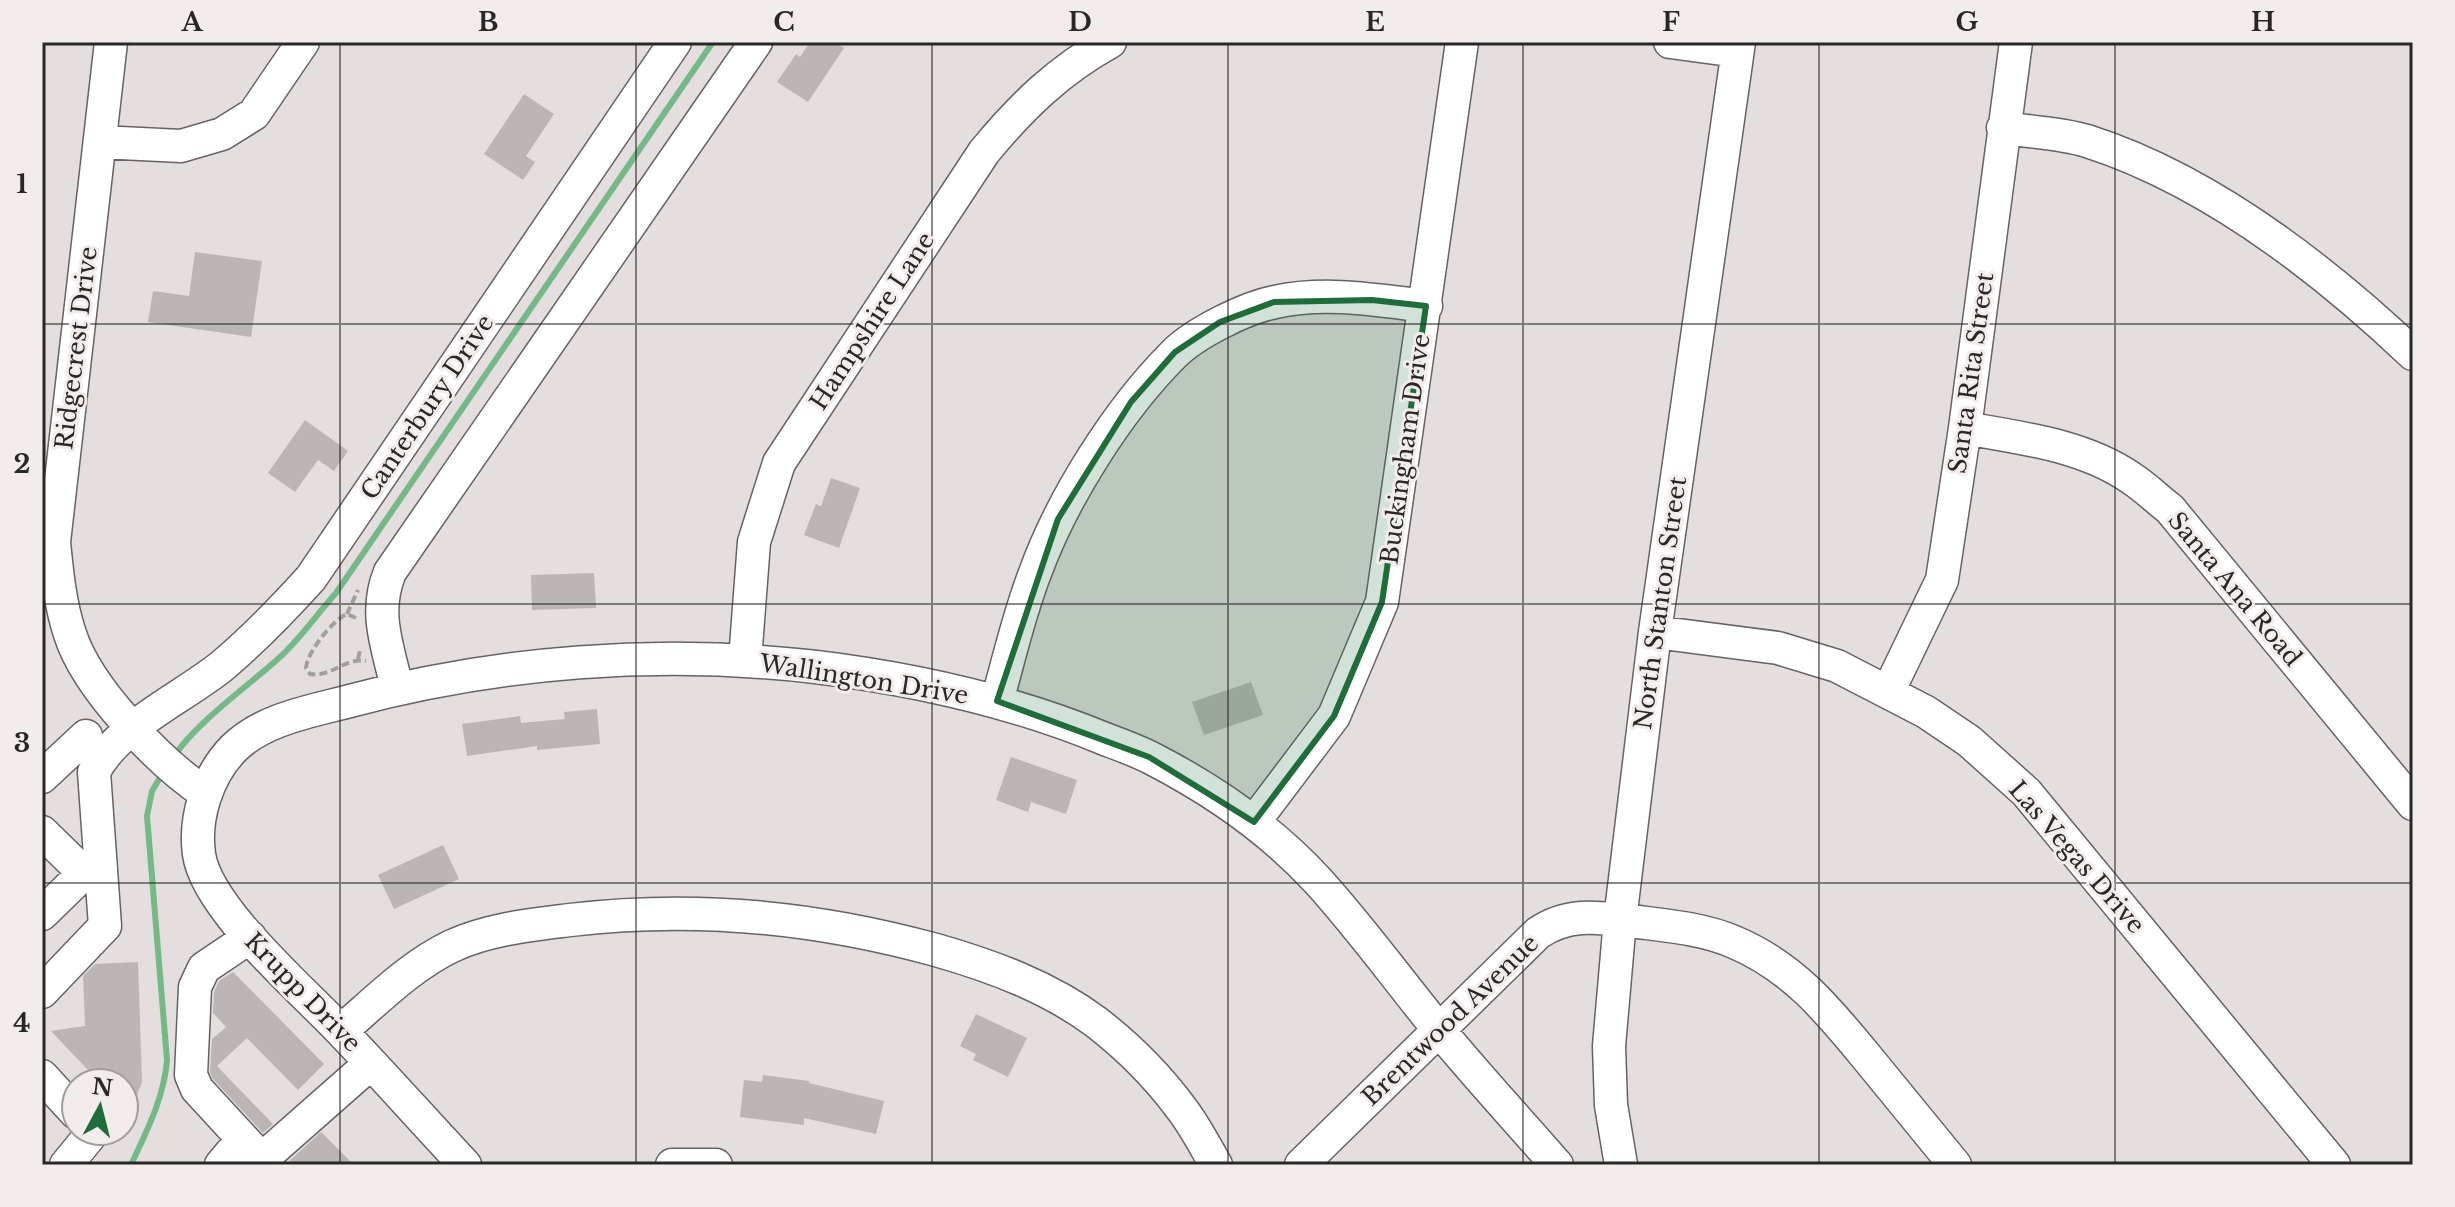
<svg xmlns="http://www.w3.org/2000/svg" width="2455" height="1207" viewBox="0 0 2455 1207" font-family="'Libre Baskerville',serif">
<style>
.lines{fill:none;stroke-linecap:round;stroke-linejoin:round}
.stream{stroke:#76b988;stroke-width:6}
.building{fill:#bbb6b5}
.minor-casing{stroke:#686362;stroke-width:35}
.path{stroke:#a39f9e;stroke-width:4;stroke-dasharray:8 4;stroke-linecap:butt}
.minor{stroke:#fff;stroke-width:32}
.marked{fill:#206d3c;fill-opacity:0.2;stroke:#206d3c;stroke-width:6;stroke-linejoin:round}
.grid{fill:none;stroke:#292727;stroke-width:2;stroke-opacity:0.55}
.labels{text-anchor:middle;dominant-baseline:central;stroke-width:6;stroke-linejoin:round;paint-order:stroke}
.street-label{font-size:24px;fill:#292727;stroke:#f2eceb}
.neatline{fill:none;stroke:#292727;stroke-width:3}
.grid-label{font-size:26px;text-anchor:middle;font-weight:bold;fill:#292727}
</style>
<rect width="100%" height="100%" fill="#e4dfde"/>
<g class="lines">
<!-- stream -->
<path class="stream" d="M175,755C196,723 249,685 279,658C300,639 317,614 336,593L713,42
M131,1165C147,1130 164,1098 167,1060L147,816L152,791L164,771"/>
</g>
<!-- building -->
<path class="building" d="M810,42H835L844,48L808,102L777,82L796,54L800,57Z
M524,94L554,114L526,156L535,162L523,180L484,154Z
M195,252L262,261L251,337L148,322L153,291L189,296Z
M305,420L348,451L334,471L318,460L295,492L268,473Z
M831,478L860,488L839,548L804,535L816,504L821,506Z
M594,573L596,608L532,610L531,575Z
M1251,682L1263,715L1204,735L1192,702Z
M597,709L600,744L537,750V746L467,756L462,724L520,716L521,723L565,719L564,712Z
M1011,757L1077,780L1066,814L1031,802L1028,812L996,800Z
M443,845L459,879L394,909L378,875Z
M138,962L142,1082L125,1126L124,1083H89V1071L51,1031L85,1026L83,976L95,964Z
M233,972L324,1064L298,1090L247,1038L217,1066L273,1124L263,1133L213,1079L210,1072L212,1039L226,1027L213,1013L214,992L219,981Z
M976,1014L1027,1038L1008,1077L973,1060L976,1054L960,1046Z
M763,1075L809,1081V1083L884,1101L876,1134L804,1118V1125L740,1117L744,1080L762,1082Z
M321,1132L354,1165H285L286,1164Z"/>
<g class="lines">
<!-- minor casing -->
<g class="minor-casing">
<path id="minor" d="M111,42L54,542C57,573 60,604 70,634C87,688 159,762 205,793
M1670,42L1737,51
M2003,128C2030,132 2061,133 2087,141C2209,180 2321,267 2413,354
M100,142L181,146L222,134L254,114L303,42
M1965,428C2021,438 2083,445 2131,478C2145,487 2157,499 2170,509L2413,804
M1655,632L1778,648L1837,666L1926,712L1969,741L2026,792L2334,1165
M745,660L754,542L779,463L984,152C1021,107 1059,70 1110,42
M397,688C388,647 373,613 390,572L756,42
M1888,692L1942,580L1965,428L2016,42
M997,701C1009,659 1019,614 1035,573C1062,499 1117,411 1174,354C1195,333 1245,308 1275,302C1325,291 1376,300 1426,306
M42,777L86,736
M1254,822L1334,716L1382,602L1462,42
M42,832L84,873
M42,914L84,873H101
M250,937L204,968L195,987L191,1075L197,1089L267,1165
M42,992L105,926L94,772C116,727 184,697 222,666C254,639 283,609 311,578L675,42
M341,1031C376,1001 410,966 452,946C489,929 530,925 570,920C694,905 816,917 936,950C992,966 1049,987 1096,1022C1127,1046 1158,1077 1181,1108C1195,1126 1205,1146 1216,1165
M42,1076L76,1113
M262,1159L371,1063
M66,1165L93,1132L92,1131
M221,1165L231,1153
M465,1165C423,1120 382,1074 339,1029C301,989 206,907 199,854C194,818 207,776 233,749C262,720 307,712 346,702C498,661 659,649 816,667C915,679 1013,701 1105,739C1121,745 1138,751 1153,759C1213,790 1272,831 1318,881C1359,926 1396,977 1435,1025C1474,1073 1516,1118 1557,1165
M672,1165H716
M1301,1165L1538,933C1570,911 1602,918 1638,922C1670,926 1704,929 1734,942C1796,968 1832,1015 1874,1066C1901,1099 1928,1132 1955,1165
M1621,1165L1611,1105L1609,1046L1620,920L1655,632L1739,42"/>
</g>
<!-- path -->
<path class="path" d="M347,614L358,590
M356,618L347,614C333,620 307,652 306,668L310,674C330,678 346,657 366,661
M358,659L360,650"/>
<!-- minor -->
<use href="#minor" class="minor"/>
</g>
<!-- marked area -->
<path class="marked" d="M1372,300L1426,306L1382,602L1334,716L1254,822L1149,757L997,701L1058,519L1131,402L1175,352L1220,322L1274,302Z"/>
<!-- grid -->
<path class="grid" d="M340,42V1165M636,42V1165M932,42V1165M1228,42V1165M1523,42V1165M1819,42V1165M2115,42V1165M42,324H2413M42,604H2413M42,883H2413"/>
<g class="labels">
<!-- street labels -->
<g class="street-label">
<text transform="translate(872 321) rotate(-57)">Hampshire Lane</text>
<text transform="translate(76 348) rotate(-83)">Ridgecrest Drive</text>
<text transform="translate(1971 373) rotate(-82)">Santa Rita Street</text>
<text transform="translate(427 407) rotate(-56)">Canterbury Drive</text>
<text transform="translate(1405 449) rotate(-82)">Buckingham Drive</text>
<text transform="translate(2235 589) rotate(50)">Santa Ana Road</text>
<text transform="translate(1660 603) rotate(-82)">North Stanton Street</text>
<text transform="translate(864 679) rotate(9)">Wallington Drive</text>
<text transform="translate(2077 857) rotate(49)">Las Vegas Drive</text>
<text transform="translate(303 992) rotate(46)">Krupp Drive</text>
<text transform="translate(1450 1020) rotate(-44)">Brentwood Avenue</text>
</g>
</g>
<!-- border -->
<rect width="2455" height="1207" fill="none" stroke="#f2eceb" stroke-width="88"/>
<!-- north arrow -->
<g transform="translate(100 1107) rotate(7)"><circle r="38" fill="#f2eceb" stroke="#a29d9d" stroke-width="2"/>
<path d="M0-6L14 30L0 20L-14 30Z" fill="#206d3c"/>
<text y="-12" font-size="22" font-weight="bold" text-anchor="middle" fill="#292727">N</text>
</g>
<rect x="44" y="44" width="2367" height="1119" class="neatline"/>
<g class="grid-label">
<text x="192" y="31">A</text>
<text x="488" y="31">B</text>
<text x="784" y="31">C</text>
<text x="1080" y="31">D</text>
<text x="1375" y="31">E</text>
<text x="1671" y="31">F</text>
<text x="1967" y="31">G</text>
<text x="2263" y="31">H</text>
<text x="22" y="193">1</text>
<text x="22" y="473">2</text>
<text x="22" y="752">3</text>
<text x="22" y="1032">4</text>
</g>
</svg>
